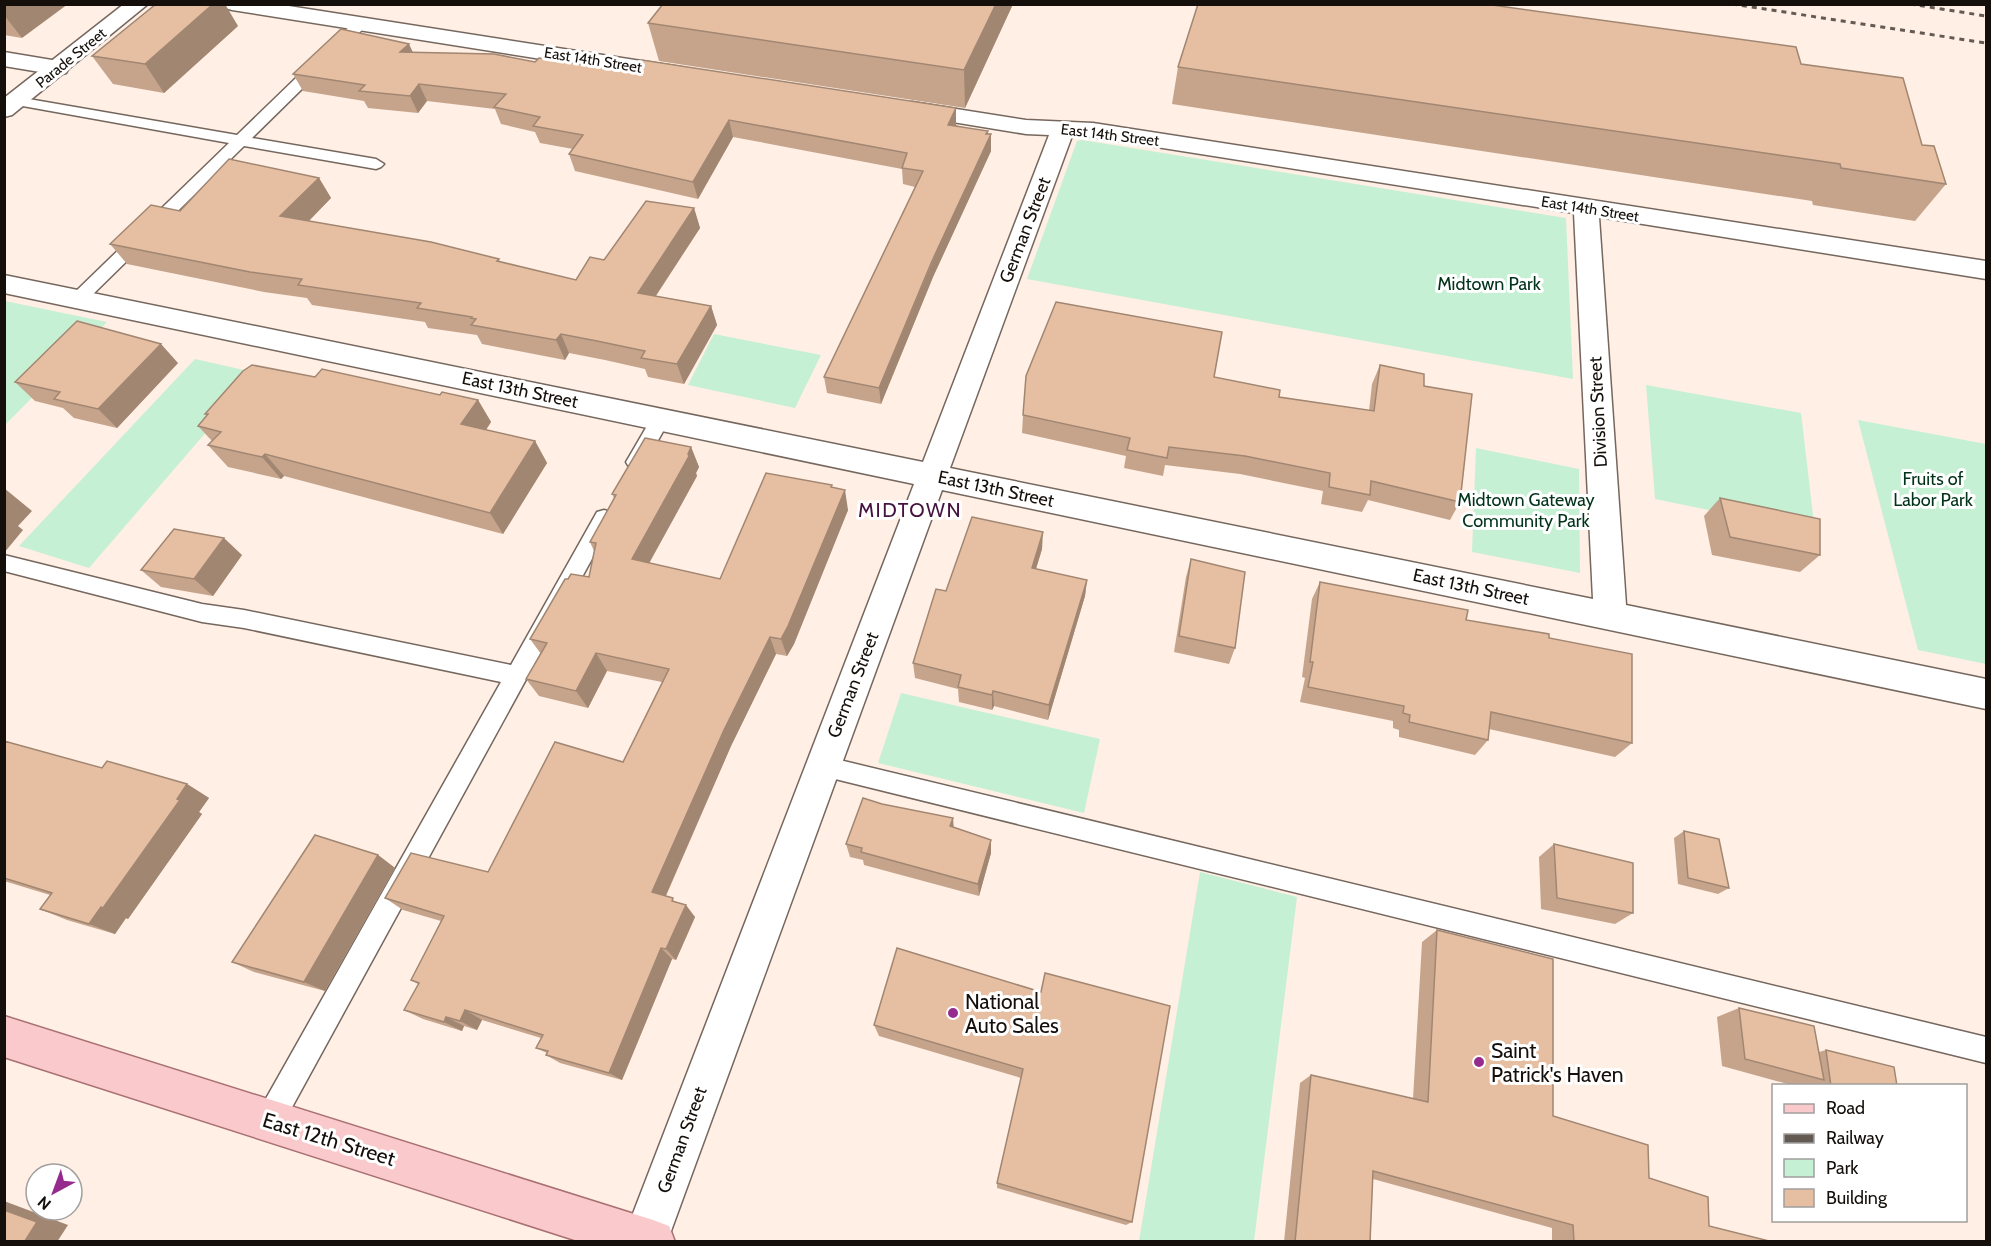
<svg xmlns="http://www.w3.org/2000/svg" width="1991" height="1246" font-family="Cabin,sans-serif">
<rect width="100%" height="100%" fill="#ffefe4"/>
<g fill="#c6f0d3">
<polygon points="1082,140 1566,218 1573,379 1027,279 1077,141"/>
<polygon points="5,301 107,322 5,425"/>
<polygon points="714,334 821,355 795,408 688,385"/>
<polygon points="195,359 257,373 89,568 19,546"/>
<polygon points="1646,385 1801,413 1815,532 1655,499"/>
<polygon points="1858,420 1986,444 1986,664 1918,650"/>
<polygon points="1476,448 1579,469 1580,573 1472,552"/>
<polygon points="901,693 1100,739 1084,813 878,763"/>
<polygon points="1200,872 1297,897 1254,1241 1139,1241"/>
</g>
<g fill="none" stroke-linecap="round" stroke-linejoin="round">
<defs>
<g id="service">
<polygon points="359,21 366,25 364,28 252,138 376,159 384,164 381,167 376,169 244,146 84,303 72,303 69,299 72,295 229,143 17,105 12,104 10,101 12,98 17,97 237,135 354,22"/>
<polygon points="661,412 668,414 670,419 643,467 636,469 629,467 626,462 629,457 654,414"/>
<polygon points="604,510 611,512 614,518 611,524 279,1131 269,1135 259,1131 255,1121 259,1111 501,682 244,628 202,622 4,571 4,555 202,604 244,610 511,665 597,512"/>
<polygon points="823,756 1986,1037 1986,1063 823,776 815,773 812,766 815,759"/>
</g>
<g id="minor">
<polygon points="222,4 276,4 680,67 688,69 691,74 688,79 680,81 232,10 225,8"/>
<polygon points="4,52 58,61 66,63 69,68 66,73 58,75 4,66"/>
<path d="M 912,102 L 1026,120 L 1093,123 L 1986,261 L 1986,279 L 1599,217 L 1626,605 L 1986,679 L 1986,709 L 942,490 L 667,1242 L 622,1242 L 914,484 L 4,293 L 4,275 L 923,462 L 1049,135 L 1026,134 L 904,114 L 900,109 L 904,104 ZM 1072,136 L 1093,137 L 1574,213 L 1593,599 L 950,468 Z"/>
</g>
<polygon id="secondary" points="124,4 148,4 12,115 4,117 4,98"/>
<polygon id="primary" points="4,1016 653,1220 669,1226 675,1242 581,1242 4,1057"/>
</defs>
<use href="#service" stroke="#75675e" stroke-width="3"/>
<use href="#minor" stroke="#75675e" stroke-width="3"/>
<use href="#secondary" stroke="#75675e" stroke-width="3"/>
<use href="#primary" stroke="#a87071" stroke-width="3"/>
<use href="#service" fill="#fff" fill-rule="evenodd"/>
<use href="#minor" fill="#fff" fill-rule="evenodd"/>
<use href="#secondary" fill="#fff" fill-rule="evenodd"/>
<use href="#primary" fill="#fac9cb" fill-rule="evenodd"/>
<g stroke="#625a53" stroke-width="3" stroke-dasharray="5 5" stroke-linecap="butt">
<polyline points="1732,4 1986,43"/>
<polyline points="1910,4 1986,16"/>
</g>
</g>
<g fill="#c6a48c">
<polygon points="4,4 22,38 4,35"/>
<polygon points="663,4 1013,4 965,108 659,61 648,23"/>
<polygon points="238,26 164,93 113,84 92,56"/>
<polygon points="413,52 535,62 956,125 991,134 991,151 933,277 881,404 827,393 824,377 915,187 903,184 902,169 733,137 698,199 575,171 569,154 573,149 540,143 535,132 501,124 495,109 427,101 418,113 368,108 364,101 303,91 293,74"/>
<polygon points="1801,64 1922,145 1946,184 1915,221 1813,205 1812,201 1172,104 1178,67"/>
<polygon points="319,178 331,198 309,221 499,259 500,262 576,280 604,260 694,208 700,228 656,296 711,306 717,325 684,384 648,377 645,369 605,360 569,353 565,360 482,344 477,335 428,328 425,322 312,305 307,298 264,292 127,264 110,244 180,211"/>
<polygon points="178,363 117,428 74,418 63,408 35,401 15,382"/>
<polygon points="1380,365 1424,386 1460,502 1450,520 1368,500 1362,512 1321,504 1323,491 1240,474 1165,465 1163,476 1124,468 1126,456 1022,433 1023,415 1214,377 1279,397 1369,411 1372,384"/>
<polygon points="315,377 440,395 478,400 491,422 486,430 535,441 547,463 503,534 284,476 281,479 228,467 208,445 212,441 198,426 207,415 205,414"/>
<polygon points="691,447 699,467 696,473 697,476 649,563 720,579 832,487 848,510 794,644 787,656 776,654 731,746 666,896 676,902 695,917 676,960 672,959 622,1080 560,1063 546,1055 547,1053 536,1048 541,1038 482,1020 477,1030 464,1026 462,1031 423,1019 404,1010 418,984 411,980 441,921 403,910 385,898 488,872 623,762 662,682 607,671 588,708 539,696 526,679 541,654 530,639 568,579 589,577 594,551 590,542 614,498 612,494"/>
<polygon points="1720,498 1820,555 1800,572 1712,555 1704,516"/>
<polygon points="1042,549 1036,569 1087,580 1085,596 1048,720 994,706 992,710 959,702 958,689 915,678 913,663 946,591"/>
<polygon points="242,555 213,596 161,587 141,570"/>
<polygon points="1191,559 1235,648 1229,664 1174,652 1186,577"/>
<polygon points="1320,582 1466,620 1549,638 1632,743 1615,757 1489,729 1488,740 1475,755 1399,737 1399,730 1393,728 1393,721 1300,702 1305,678 1302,677 1312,599"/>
<polygon points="4,741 102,768 187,784 209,798 199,812 202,814 128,919 126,918 115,934 67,920 40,909 50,895 4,881"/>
<polygon points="953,827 991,840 991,853 979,896 864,865 863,860 850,857 846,844"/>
<polygon points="1684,831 1729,888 1718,894 1678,884 1674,838"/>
<polygon points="1554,844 1633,913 1615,924 1541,909 1539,857"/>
<polygon points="378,855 395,868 325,991 254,972 232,962"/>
<polygon points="1437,930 1553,1116 1649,1178 1709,1226 1773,1242 1552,1242 1552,1228 1373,1179 1370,1242 1284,1242 1300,1083 1311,1075 1413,1099 1422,942"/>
<polygon points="1041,992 1132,1222 1126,1225 997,1188 997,1183 1021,1078 879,1036 874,1025"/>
<polygon points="1739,1008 1819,1052 1826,1050 1897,1086 1806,1086 1805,1084 1795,1086 1722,1066 1717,1017"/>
</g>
<g fill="#a18672">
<polygon points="5,4 68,4 22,38 4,15"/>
<polygon points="213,4 225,4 238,26 164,93 145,64"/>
<polygon points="996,4 1013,4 965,108 964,70"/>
<polygon points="409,44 417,61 400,52"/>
<polygon points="419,84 427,101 418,113 410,96"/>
<polygon points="956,108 956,125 949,142 948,125"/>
<polygon points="729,120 733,137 698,199 693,182"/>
<polygon points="988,131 988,141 991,134 991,151 933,277 881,404 879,388"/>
<polygon points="319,178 331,198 294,236 280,216"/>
<polygon points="694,208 700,228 645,312 638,293"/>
<polygon points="711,306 717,325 684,384 677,364"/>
<polygon points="561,334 569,353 565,360 556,340"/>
<polygon points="161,344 178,363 117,428 98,409"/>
<polygon points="478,400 491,422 475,446 461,424"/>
<polygon points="535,441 547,463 503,534 490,513"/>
<polygon points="691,447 699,467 696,473 697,476 641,578 632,559"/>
<polygon points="265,454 284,476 281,479 262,457"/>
<polygon points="4,488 32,511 18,526 23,530 4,553"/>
<polygon points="845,490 848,510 794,644 787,656 781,639"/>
<polygon points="1043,532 1042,549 1031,585 1032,568"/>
<polygon points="224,538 242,555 213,596 194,579"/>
<polygon points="1087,580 1085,596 1048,720 1049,705"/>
<polygon points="770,637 776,654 731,746 662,904 652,892 724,730"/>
<polygon points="596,653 607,671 588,708 576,691"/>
<polygon points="993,691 994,706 992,710 992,695"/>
<polygon points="187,784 209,798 199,812 202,814 128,919 126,918 115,934 89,924"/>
<polygon points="953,818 954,831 950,826"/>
<polygon points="991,840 991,853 979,896 978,884"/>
<polygon points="378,855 395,868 325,991 304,982"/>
<polygon points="686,905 695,917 676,960 666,949"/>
<polygon points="661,948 672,959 622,1080 609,1073"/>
<polygon points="465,1010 482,1020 477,1030 460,1021"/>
<polygon points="446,1017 464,1026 462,1031 444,1022"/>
<polygon points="4,1201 68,1225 57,1242 26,1242 4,1210"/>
</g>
<g fill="#e6bfa3" stroke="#a18672" stroke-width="1.5">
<polygon points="156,4 213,4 145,64 92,56"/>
<polygon points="663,4 996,4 964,70 648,23"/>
<polygon points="1198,4 1485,4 1796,47 1801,64 1903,78 1922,145 1934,146 1946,184 1841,168 1840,164 1178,67"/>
<polygon points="341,29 409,44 400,52 494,54 535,62 539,58 632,72 642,60 956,108 948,125 988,131 986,134 991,134 932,261 879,388 824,377 923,171 902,168 907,153 729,120 693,182 569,154 583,135 533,126 540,117 494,107 506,94 419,84 410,96 359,91 365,85 293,74"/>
<polygon points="229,159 319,178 280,216 431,242 499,259 497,261 576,280 590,257 604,260 646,201 694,208 638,293 711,306 677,364 641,358 645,351 597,341 561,334 556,340 471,325 476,319 471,318 472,317 417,308 421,303 298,285 302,279 250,272 110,244 151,205 180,211"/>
<polygon points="1056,302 1222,332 1214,377 1280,390 1279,397 1374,411 1380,365 1424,374 1424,386 1472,394 1460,502 1371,481 1370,495 1329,487 1330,473 1245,456 1169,447 1167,458 1127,450 1130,438 1023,415 1026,376"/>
<polygon points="77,321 161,344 98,409 54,399 60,392 15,382"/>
<polygon points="252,365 315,377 322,369 440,395 442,392 478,400 461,424 535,441 490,513 265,454 262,457 208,445 221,432 198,426 208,414 205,414 243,371"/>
<polygon points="645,438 691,447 688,454 689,456 632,559 720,579 766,473 832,485 831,487 845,490 788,626 781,639 770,637 724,730 652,892 673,898 672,901 686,905 666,949 661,948 609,1073 546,1055 548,1051 536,1048 543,1035 465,1010 460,1021 446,1017 444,1022 404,1010 419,983 411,980 444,916 385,898 411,853 488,872 555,742 623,762 669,669 596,653 576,691 526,679 547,643 530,639 565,579 568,579 571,574 589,577 596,543 590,542 616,495 612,494"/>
<polygon points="1720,498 1820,519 1820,555 1730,537"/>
<polygon points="972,517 1043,532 1032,568 1087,580 1049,705 993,691 992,695 958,687 961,675 913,663 936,589 946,591"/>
<polygon points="174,529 224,538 194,579 141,570"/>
<polygon points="1191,559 1245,572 1235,648 1179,636"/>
<polygon points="1320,582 1468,610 1466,620 1549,634 1549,638 1632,654 1632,743 1491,712 1488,740 1409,722 1410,715 1403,713 1404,706 1308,687 1313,662 1310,662"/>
<polygon points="4,741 102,768 107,761 187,784 177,799 180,800 103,908 101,907 89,924 40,909 52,893 4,878"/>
<polygon points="863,798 882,804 953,818 950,826 991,840 978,884 861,852 862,848 846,844"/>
<polygon points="1684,831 1719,839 1729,888 1688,878"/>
<polygon points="315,835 378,855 304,982 232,962"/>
<polygon points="1554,844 1633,863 1633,913 1557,898"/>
<polygon points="1437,930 1553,959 1553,1116 1648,1145 1649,1178 1708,1197 1709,1226 1773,1242 1574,1242 1573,1225 1373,1171 1370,1242 1295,1242 1311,1075 1428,1102"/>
<polygon points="897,948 1041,992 1045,973 1170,1006 1132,1222 997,1183 1023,1069 874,1025"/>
<polygon points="1739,1008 1814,1026 1824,1080 1745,1059"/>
<polygon points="1826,1050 1894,1067 1897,1086 1831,1086"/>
<polygon points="4,1210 37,1222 25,1241 26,1242 4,1242"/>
</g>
<g fill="#962b8e" stroke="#fff" stroke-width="2">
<circle cx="953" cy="1013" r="6"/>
<circle cx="1479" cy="1062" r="6"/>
</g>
<g text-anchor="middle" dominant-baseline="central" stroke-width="6" stroke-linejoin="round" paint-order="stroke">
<g font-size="15" fill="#140f0b" stroke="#fff">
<text transform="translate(71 58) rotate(-39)">Parade Street</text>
<text transform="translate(593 60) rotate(9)">East 14th Street</text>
<text transform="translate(1110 135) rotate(7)">East 14th Street</text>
<text transform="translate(1590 209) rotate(9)">East 14th Street</text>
</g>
<g font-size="18" fill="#140f0b" stroke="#fff">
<text transform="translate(1025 230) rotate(-69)">German Street</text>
<text transform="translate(520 390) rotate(12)">East 13th Street</text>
<text transform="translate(1598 412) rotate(-93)">Division Street</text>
<text transform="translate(996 489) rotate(12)">East 13th Street</text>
<text transform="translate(1471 587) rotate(12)">East 13th Street</text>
<text transform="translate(853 685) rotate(-69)">German Street</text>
<text transform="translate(682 1140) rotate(-70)">German Street</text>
</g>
<g font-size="18" fill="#003319" stroke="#fff">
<text x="1489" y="284">Midtown Park</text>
<text x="1933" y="479">Fruits of<tspan x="1933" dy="21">Labor Park</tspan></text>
<text x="1526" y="500">Midtown Gateway<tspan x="1526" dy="21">Community Park</tspan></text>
</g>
<g font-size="20" letter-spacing="1.5" fill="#451241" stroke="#fff">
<text x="910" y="510">MIDTOWN</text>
</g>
<g font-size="21" fill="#140f0b" stroke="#fff" text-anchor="start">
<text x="965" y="1001">National<tspan x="965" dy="24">Auto Sales</tspan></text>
<text x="1491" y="1050">Saint<tspan x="1491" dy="24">Patrick's Haven</tspan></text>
</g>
<g font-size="21" fill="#140f0b" stroke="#fff">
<text transform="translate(329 1139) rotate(17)">East 12th Street</text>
</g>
</g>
<rect width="1991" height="1246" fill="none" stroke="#140f0b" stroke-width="12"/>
<rect x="1772" y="1084" width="195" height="138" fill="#ffffff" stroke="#a19f9d" stroke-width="1.5"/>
<rect x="1784" y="1104" width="30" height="9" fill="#fac9cb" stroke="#a19f9d" stroke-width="1.5"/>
<text x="1826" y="1114" font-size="18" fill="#140f0b">Road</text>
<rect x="1784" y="1134" width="30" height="9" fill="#625a53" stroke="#a19f9d" stroke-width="1.5"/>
<text x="1826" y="1144" font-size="18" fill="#140f0b">Railway</text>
<rect x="1784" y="1159" width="30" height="18" fill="#c6f0d3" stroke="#a19f9d" stroke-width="1.5"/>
<text x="1826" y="1174" font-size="18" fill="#140f0b">Park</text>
<rect x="1784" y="1189" width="30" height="18" fill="#e6bfa3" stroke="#a19f9d" stroke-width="1.5"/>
<text x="1826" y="1204" font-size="18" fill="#140f0b">Building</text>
<g transform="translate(54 1192) rotate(221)"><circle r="28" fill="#ffffff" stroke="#a19f9d" stroke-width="1.5"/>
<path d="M0-4.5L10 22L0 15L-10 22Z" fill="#962b8e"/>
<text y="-9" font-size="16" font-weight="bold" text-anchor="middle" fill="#140f0b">N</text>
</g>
</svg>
